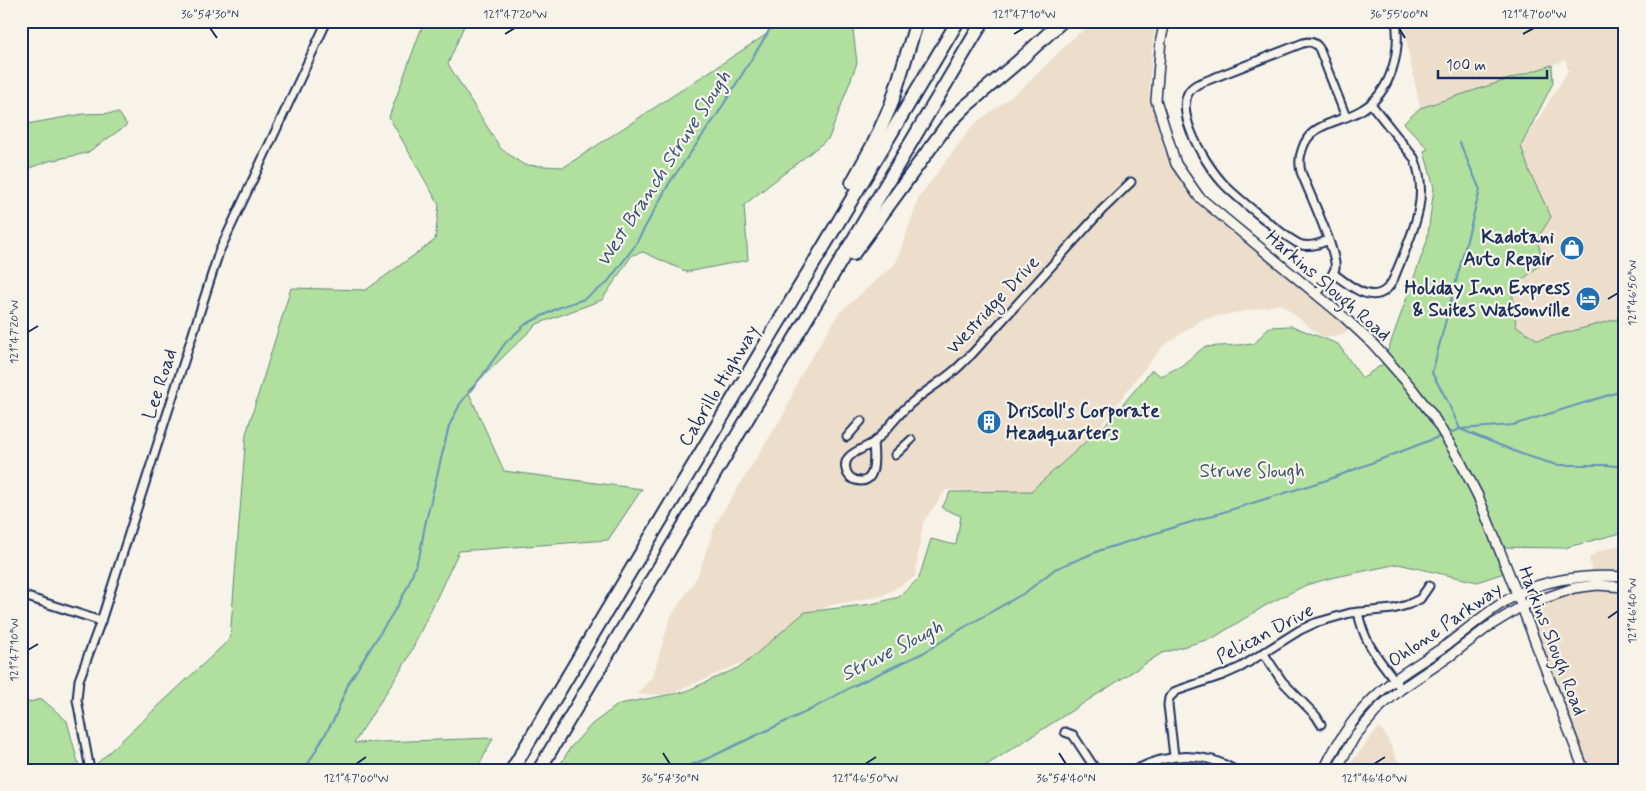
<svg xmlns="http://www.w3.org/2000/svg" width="1646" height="791" font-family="Mynerve,sans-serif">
<rect width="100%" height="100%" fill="#f7f3e8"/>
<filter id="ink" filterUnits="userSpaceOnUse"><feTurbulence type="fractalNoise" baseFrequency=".02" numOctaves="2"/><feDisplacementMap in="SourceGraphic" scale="10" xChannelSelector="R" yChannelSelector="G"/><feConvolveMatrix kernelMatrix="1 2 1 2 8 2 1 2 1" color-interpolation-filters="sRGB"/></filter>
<g filter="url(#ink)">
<g fill="#ecdecb">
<polygon points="1095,21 1156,21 1152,51 1149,96 1165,151 1201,201 1349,329 1341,335 1322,337 1281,304 1203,319 1163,346 1129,388 1089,442 1030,492 946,490 923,522 915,577 882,596 831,605 803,616 758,656 668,695 637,694 653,676 670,618 697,577 716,523 785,412 799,378 839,313 896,263 919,197 974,124 1024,87 1071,40"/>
<polygon points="1402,21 1625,21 1625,317 1538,340 1516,326 1511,281 1530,173 1521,146 1568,71 1566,60 1475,91 1420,108"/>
<polygon points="1625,543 1625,574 1592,572 1589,558 1597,552"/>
<polygon points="1625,587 1625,770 1584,770 1522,606 1573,588"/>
<polygon points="1379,727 1385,734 1402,770 1348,770 1351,763"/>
</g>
<g fill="#b0df9e" stroke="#66877e">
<polygon points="424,21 466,21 448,64 501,149 524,165 564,167 767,34 772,21 852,21 857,63 829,138 744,205 748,260 687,272 643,252 632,255 602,300 537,324 468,391 504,471 642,489 608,540 459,551 407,660 354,743 493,738 477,770 90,770 230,639 246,434 291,288 366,290 435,240 439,205 389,117"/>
<polygon points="1552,65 1553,83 1521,146 1530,173 1551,217 1537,239 1543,262 1512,289 1516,326 1538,340 1625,317 1625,532 1564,548 1495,547 1507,572 1477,582 1398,564 1331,578 1306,585 1268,604 1213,638 1162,653 979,770 557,770 570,748 592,724 619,704 684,692 742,666 805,612 872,604 899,597 919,578 931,539 955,545 956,544 961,516 942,508 950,492 1031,491 1106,424 1152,370 1161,376 1181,366 1204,347 1254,344 1269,327 1292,326 1338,344 1362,378 1367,376 1368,374 1383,364 1427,241 1434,188 1424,151 1428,149 1404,123 1420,108"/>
<polygon points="119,113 127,125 87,153 49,161 21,171 21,125 83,114"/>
<polygon points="42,699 67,721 80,770 21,770 21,704"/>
</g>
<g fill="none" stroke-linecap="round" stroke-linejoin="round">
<g stroke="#6594ba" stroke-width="2">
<polyline points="1460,143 1480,190 1432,373 1447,400 1460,429 1513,425 1625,390"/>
<polyline points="1447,434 1460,429 1524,455 1557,465 1606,465 1625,467"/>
<polyline points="303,770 308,764 334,719 349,682 398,605 408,586 420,553 425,525 449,426 460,404 482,376 506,342 526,324 560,307 584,299 606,284 634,247 670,182 717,115 775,21"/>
<polyline points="679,770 711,757 812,709 853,686 923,653 963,628 1026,592 1055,569 1101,550 1330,479 1441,436"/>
</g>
<defs>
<g id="street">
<path d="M 1328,240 C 1320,244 1312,247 1302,245 C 1290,242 1231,193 1221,181 C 1205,163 1165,100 1198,84 L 1303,43 C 1310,41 1315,42 1319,48 L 1346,117"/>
<path d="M 1333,273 C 1351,287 1379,311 1394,278 C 1409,239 1432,200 1414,158 L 1371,104"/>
<path d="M 1316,294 C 1322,287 1333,278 1335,268 C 1338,254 1308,190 1301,172 C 1299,164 1299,158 1302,150 C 1310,121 1342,123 1363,109 C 1391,92 1401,52 1396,21"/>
<polyline points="847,437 861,421"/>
<path d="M 873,443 C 874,455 878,487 855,480 C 846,477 843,465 848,458 C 854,450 867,448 874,442 C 887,431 896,416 909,405 C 923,392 940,383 955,370 C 961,365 966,359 972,354 L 1102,210 L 1131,182"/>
<polyline points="895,455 911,440"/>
<polyline points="21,595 101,621"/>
<path d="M 1358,612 C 1365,648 1381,660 1401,689"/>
<polyline points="1264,654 1282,681 1316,716 1321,724"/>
<polyline points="1065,732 1073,735 1096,770"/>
<polyline points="1174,756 1168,705 1169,698 1176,691 1223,675 1241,667 1300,630 1315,623 1350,613 1393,609 1407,605 1420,599 1429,586"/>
<polyline points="90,770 77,700 79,680 101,621 219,252 327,21"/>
<path d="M 1135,770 C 1168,753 1203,751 1235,770"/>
</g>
<g id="secondary">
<polyline points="1165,21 1161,39 1156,100 1176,164 1199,197 1345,318 1374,345 1410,386 1433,416 1460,461 1478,496 1517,594 1584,770"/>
<path d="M 1324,770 C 1340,735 1363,704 1393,681 C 1412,666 1434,655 1453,640 C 1478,621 1501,600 1531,588 C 1562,577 1593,575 1625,577"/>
<polyline points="1336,770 1355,736 1380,707 1401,689 1450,656 1488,627 1522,606 1574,588 1597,585 1625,587"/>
</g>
<g id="highway">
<polyline points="852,183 874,143 891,105 917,21"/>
<polyline points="853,254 947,125 966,106 1020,60 1062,21"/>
<polyline points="512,770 958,21"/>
<polyline points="539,770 983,21"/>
</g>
</defs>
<use href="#street" stroke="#1b2f5e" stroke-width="11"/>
<use href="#secondary" stroke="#1b2f5e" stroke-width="12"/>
<use href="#highway" stroke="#1b2f5e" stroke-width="16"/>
<use href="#street" stroke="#f7f3e8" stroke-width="7"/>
<use href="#secondary" stroke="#f7f3e8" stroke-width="9"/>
<use href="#highway" stroke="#f7f3e8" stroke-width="12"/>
</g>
</g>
<path fill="none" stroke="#1b2f5e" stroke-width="2" d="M 210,28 L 217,38M 1399,28 L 1405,38M 505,34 L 515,28M 1014,34 L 1024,28M 1523,34 L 1534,28M 1608,299 L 1618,293M 28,332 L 38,326M 1608,618 L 1618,611M 28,650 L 38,644M 663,753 L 670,764M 1059,753 L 1066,764M 356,764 L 366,757M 865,764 L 876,757M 1374,764 L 1385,757"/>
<defs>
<symbol id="shop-disc" viewBox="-11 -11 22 22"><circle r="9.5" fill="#1f6fb2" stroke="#f7f3e8"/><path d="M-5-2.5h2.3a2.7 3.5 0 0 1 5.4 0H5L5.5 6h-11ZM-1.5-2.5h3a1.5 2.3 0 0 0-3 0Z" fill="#fff"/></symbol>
<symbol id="hotel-disc" viewBox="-11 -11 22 22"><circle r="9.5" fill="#1f6fb2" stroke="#f7f3e8"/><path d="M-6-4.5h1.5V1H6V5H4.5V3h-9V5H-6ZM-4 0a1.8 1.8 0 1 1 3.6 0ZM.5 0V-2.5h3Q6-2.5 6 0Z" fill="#fff"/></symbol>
<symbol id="building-disc" viewBox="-11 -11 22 22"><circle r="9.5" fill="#1f6fb2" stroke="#f7f3e8"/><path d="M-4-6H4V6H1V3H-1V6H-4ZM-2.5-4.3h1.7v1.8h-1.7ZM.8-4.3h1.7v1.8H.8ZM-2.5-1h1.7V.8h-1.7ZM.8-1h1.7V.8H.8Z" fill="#fff"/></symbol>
</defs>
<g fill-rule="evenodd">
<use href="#shop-disc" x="1558" y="234" width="28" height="28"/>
<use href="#hotel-disc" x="1574" y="285" width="28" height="28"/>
<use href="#building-disc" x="975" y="408" width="28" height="28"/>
</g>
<g text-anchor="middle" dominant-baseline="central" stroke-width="4.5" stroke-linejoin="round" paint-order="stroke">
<g font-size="19" font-weight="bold" fill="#1b2f5e" stroke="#f7f3e8" text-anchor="end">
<text x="1554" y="237">Kadotani<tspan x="1554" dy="22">Auto Repair</tspan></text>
<text x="1570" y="288">Holiday Inn Express<tspan x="1570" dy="22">&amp; Suites Watsonville</tspan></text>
<text x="1006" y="411" text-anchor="start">Driscoll's Corporate<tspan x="1006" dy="22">Headquarters</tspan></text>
</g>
<g font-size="19" fill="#1b2f5e" stroke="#f7f3e8">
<text transform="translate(1328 286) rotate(41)">Harkins Slough Road</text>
<text transform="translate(993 305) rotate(-47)">Westridge Drive</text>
<text transform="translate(160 384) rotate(-72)">Lee Road</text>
<text transform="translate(719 386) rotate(-59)">Cabrillo Highway</text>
<text transform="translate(1445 625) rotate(-35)">Ohlone Parkway</text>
<text transform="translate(1265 634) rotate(-28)">Pelican Drive</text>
<text transform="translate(1552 641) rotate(69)">Harkins Slough Road</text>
</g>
<g font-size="19" fill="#39526b" stroke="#f7f3e8">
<text x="1252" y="471">Struve Slough</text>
</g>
<g font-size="20" font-style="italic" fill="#34517d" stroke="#f7f3e8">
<text transform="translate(664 169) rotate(-57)">West Branch Struve Slough</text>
<text transform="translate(892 651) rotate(-27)">Struve Slough</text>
</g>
</g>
<rect width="1646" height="791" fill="none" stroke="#f7f3e8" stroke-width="55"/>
<path d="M1438 70v8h109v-8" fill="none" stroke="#1b2f5e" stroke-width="2.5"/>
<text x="1446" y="70" font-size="15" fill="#1b2f5e" stroke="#f7f3e8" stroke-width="4" paint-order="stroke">100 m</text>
<rect x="28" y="28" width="1590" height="736" fill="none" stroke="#1b2f5e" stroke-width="2"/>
<g font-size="12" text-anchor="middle" fill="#1b2f5e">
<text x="210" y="18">36°54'30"N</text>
<text x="515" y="18">121°47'20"W</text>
<text x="1024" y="18">121°47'10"W</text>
<text x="1399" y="18">36°55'00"N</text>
<text x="1534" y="18">121°47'00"W</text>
<text transform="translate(1632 293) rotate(-90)" y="4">121°46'50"W</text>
<text transform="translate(14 332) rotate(-90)" y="4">121°47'20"W</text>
<text transform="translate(1632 611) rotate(-90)" y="4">121°46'40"W</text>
<text transform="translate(14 650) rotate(-90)" y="4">121°47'10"W</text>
<text x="356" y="782">121°47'00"W</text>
<text x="670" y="782">36°54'30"N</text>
<text x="865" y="782">121°46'50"W</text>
<text x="1066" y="782">36°54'40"N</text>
<text x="1374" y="782">121°46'40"W</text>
</g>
</svg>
